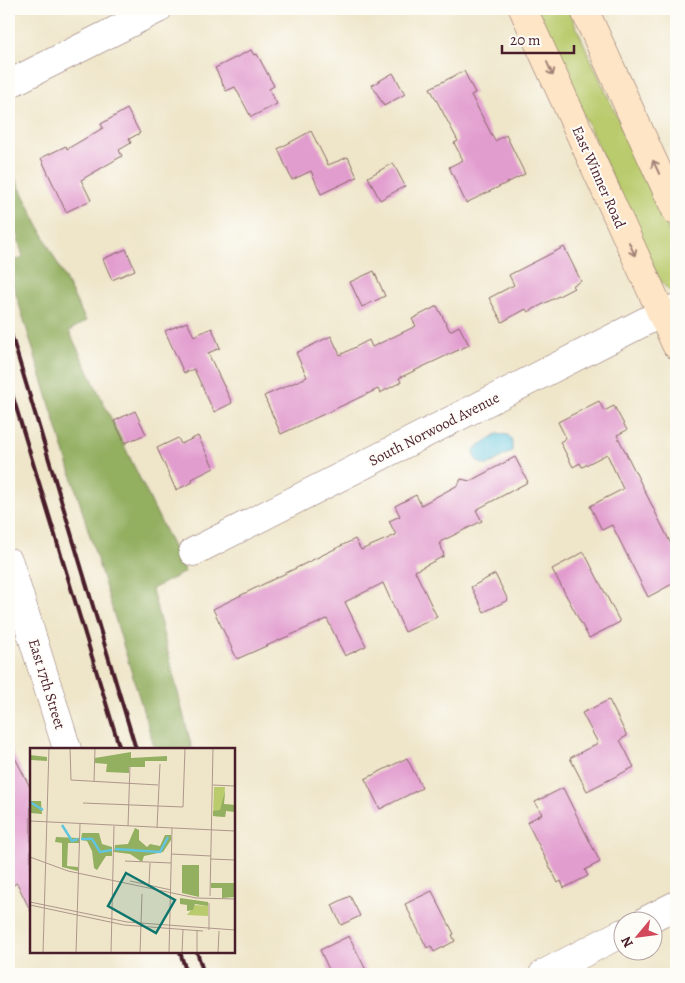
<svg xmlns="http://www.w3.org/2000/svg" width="685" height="983" font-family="Alegreya,serif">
<rect width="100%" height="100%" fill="#fdfcf7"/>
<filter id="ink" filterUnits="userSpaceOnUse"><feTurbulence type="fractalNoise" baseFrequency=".02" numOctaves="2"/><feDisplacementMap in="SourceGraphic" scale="10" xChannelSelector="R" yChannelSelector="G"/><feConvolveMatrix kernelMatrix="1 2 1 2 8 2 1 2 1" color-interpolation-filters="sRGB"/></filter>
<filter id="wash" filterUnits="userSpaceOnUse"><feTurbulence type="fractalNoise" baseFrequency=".0096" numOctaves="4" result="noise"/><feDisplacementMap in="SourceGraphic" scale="20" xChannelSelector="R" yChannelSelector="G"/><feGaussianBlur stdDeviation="1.12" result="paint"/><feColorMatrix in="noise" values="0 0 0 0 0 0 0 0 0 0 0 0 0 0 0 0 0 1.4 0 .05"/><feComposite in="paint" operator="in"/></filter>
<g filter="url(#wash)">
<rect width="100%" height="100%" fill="#efe6ca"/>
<polygon fill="#bacb6d" stroke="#82754c" points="535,9 568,9 676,246 676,290 668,290 659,279"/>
<polygon fill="#93af60" stroke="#6e6746" points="12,172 86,321 69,331 185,572 152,589 192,749 155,749 9,271 9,263 23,257 9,207 9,175"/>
<path fill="#61c5df" stroke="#567285" d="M 497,434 L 508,435 L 512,440 L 512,451 L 488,465 C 477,465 474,458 474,449 Z"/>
<g id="blocks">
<g fill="#e29dcf">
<polygon points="251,50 254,55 257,54 274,86 269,89 277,104 251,117 235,87 226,91 215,68"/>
<polygon points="464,71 475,93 471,95 495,141 506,135 525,174 466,203 449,167 463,160 454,143 458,141 430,88"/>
<polygon points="393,73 405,94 384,106 372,85"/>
<polygon points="127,109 140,133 129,139 131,143 119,150 122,156 81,180 91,200 66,212 41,158 66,146 67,149 103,128 101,124"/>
<polygon points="311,131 328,165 348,157 357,177 321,194 311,171 292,180 278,149"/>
<polygon points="393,163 405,186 380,200 368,177"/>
<polygon points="564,247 581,281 572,286 574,288 528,312 526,309 502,322 489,298 514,285 509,275"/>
<polygon points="126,249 135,270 112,280 103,259"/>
<polygon points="374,271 385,296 362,307 350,282"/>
<polygon points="437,306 450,331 459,326 469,345 399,378 401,382 380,393 378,389 281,434 264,396 307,377 296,353 331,336 340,355 369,340 372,347 416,326 412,319"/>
<polygon points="187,322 194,336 212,328 220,348 208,353 232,403 214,412 194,369 184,373 165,331"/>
<polygon points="599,401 604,411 614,406 627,430 617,435 676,554 676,582 648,597 612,525 602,530 590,506 623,489 607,454 582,467 580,463 573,467 560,442 566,438 558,422"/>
<polygon points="135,411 146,434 125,443 114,421"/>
<polygon points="198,436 214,468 192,479 193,482 176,490 157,448 178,438 181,444"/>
<polygon points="515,457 528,482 476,510 482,521 440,542 444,556 415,571 437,617 405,632 383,583 345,602 366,646 345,656 327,619 237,659 213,609 355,539 361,550 396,535 389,521 400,516 395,506 416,495 421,505 458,485 461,479 470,481"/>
<polygon points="584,552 620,622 589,638 552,569"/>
<polygon points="495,574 508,600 484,612 471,587"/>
<polygon points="609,700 627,736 620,740 634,767 587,791 570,758 598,743 582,713"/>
<polygon points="9,746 31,789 31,912 17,883 9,887"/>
<polygon points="407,758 422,788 380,809 365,779"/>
<polygon points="563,788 600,862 585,870 588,876 564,888 561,881 558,883 527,822 542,814 535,802"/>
<polygon points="432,891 454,934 452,935 455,941 434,952 431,946 427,948 405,904"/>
<polygon points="350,896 360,916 341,925 332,905"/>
<polygon points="349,936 368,974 331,974 320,950"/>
</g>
</g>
</g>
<g filter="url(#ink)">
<use href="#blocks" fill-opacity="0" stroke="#846563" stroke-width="1"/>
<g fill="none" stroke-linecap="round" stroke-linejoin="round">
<defs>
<g id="street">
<polyline points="9,84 158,9"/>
<polyline points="193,552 648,320 676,308"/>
<polyline points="9,562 67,749"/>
<polyline points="647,920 676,905"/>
<polyline points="543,974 622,933"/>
</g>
<g id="secondary">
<polyline points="523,9 676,345"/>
<polyline points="584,9 676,211"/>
</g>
</defs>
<use href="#street" stroke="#846563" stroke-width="29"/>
<use href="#secondary" stroke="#846563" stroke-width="29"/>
<use href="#street" stroke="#fff" stroke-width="28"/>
<use href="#secondary" stroke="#fde5c5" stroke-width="28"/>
<g stroke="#4a1f2b" stroke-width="4">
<polyline points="9,327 136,749"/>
<polyline points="9,384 120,749"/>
<polyline points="180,952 187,974"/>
<polyline points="197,952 204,974"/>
</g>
</g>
<defs><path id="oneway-shaft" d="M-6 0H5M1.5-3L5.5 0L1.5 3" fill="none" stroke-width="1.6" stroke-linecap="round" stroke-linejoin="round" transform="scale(1.25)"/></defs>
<g stroke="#a48278">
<use href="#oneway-shaft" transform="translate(550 69) rotate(66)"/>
<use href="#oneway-shaft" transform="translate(656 167) rotate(-115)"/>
<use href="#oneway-shaft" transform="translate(632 249) rotate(66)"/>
</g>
</g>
<g text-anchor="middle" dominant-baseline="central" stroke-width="4" stroke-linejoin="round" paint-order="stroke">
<g font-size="15" fill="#4a1f2b" stroke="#fdfcf7">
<text transform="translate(599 177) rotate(66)">East Winner Road</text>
<text transform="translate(434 429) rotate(-27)">South Norwood Avenue</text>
<text transform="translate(47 684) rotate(73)">East 17th Street</text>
</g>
</g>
<g transform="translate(30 748)">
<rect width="205" height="205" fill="#efe6ca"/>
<path d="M 184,39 L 195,39 L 194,56 L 204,57 L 204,63 L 196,63 L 195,69 L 183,68 ZM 165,157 L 178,158 L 178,168 L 157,167 Z" fill="#bacb6d"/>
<path d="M 101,4 L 101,10 L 137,8 L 137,13 L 115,13 L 115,19 L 99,19 L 99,25 L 76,24 L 77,16 L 65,15 L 65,10 ZM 0,7 L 17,9 L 17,13 L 1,12 L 1,53 L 11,53 L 12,66 L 0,65 ZM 195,43 L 194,56 L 205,57 L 205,64 L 196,63 L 195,69 L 183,68 L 183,63 L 190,62 ZM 105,80 L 109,82 L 109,92 L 117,99 L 120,96 L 130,98 L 135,87 L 141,87 L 141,92 L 133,104 L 114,108 L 112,114 L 100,106 L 84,104 L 85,97 L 98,96 ZM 52,85 L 69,85 L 72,96 L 82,99 L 82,108 L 76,108 L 67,122 L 64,120 L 62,103 L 57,93 L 51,92 ZM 26,89 L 49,90 L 49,95 L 38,95 L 37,118 L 48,119 L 48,123 L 32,119 L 32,95 L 25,94 ZM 152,117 L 169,117 L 169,149 L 152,145 ZM 181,135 L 205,135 L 205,149 L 192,150 L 192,140 L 181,140 ZM 150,150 L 178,154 L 178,158 L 165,156 L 163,162 L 157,163 L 157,157 L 150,156 Z" fill="#93af60"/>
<path fill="none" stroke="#61c5df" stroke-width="2.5" d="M 0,54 L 13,62M 32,77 L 42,93 L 48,91M 51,91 L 62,91 L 70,104 L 82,102M 85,101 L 130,104 L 138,89"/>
<path fill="none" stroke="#ad968a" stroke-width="1" d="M 40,0 L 41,32 L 128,37M 64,34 L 65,0M 183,37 L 205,38M 53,55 L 153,59 L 155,0M 0,73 L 205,83M 98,78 L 100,18M 127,80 L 130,16M 141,106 L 181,108M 0,109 L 38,123 L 166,150 L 205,151M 181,111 L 205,112M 95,113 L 141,115M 100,133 L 141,142M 119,137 L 120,115M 180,148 L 183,0M 0,154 L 97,174 L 205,182M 0,157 L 94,177 L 173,183M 179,182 L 179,155M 13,205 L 19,0M 46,205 L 50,76M 81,205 L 84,78M 110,205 L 112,146M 139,205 L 142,80M 152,205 L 153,181M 167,205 L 167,182M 188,205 L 189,183"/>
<path fill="#0f766e" fill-opacity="0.15" stroke="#0f766e" stroke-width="2.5" d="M 96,125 L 145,152 L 126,185 L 78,158 Z"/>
<rect width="205" height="205" fill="none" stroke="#4a1f2b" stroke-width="2.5"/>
</g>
<rect width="685" height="983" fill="none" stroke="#fdfcf7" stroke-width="30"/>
<g transform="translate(638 936) rotate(241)"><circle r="24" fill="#fdfcf7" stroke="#b5a4a5"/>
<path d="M0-4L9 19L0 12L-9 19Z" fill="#d1495b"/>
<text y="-8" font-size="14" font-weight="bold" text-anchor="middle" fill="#4a1f2b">N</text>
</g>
<path d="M502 45v8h72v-8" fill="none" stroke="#4a1f2b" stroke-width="2.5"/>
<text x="510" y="45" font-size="15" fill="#4a1f2b" stroke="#fdfcf7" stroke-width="4" paint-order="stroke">20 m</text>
</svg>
